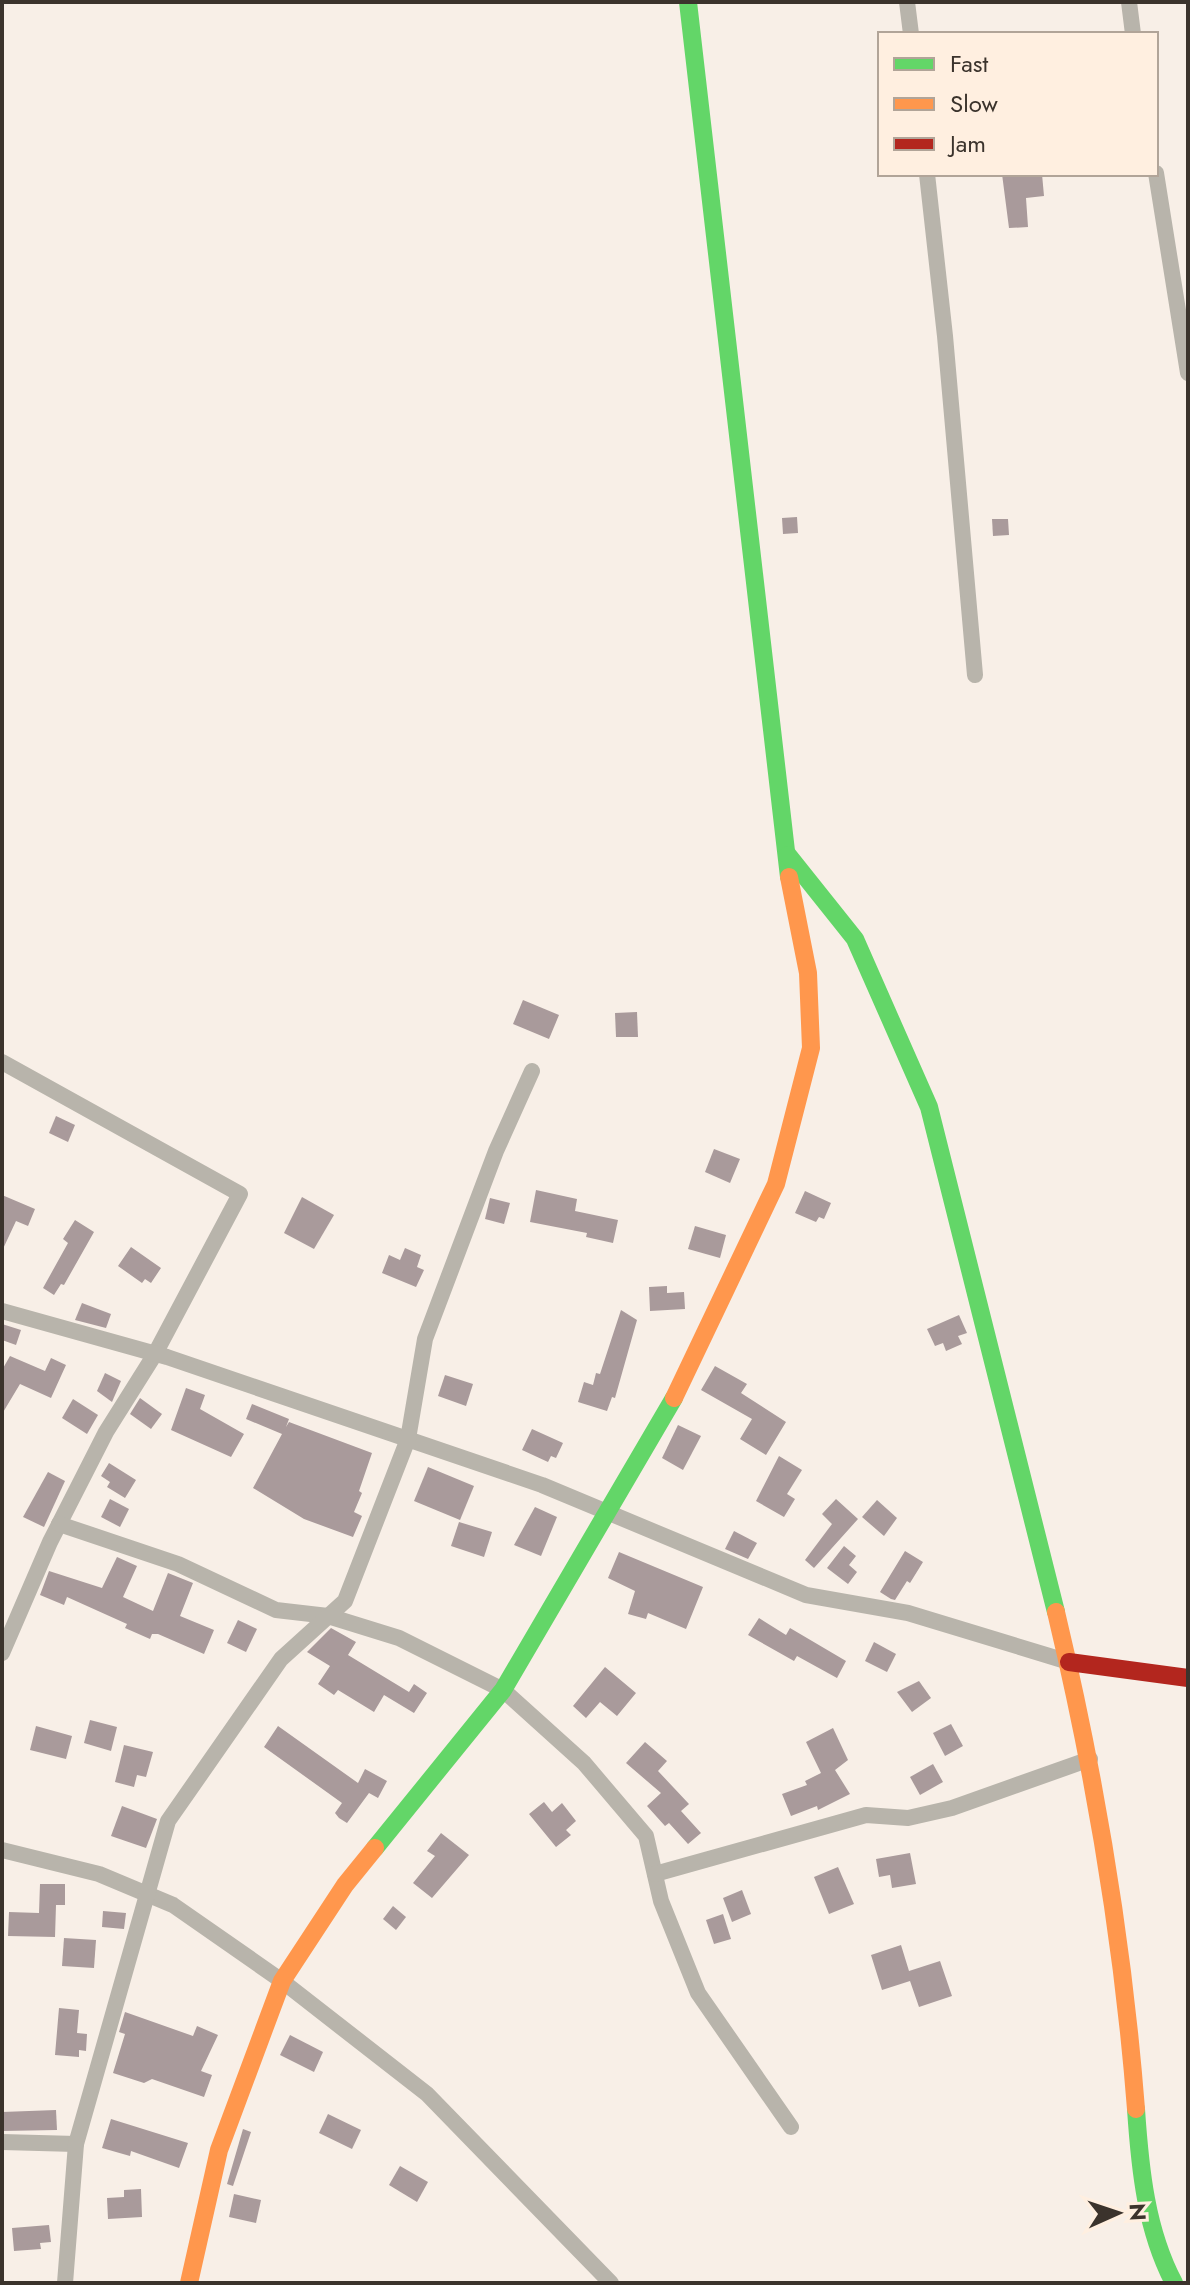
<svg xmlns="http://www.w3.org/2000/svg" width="1190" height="2285" font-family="Jost,sans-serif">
<rect width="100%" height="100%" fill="#f8efe7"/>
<g fill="#a99a9b">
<polygon points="1002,174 1042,174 1044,196 1026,198 1028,227 1009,228"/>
<polygon points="797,517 798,533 783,534 782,518"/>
<polygon points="992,519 1008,519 1009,535 993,536"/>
<polygon points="523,1000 559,1015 549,1039 513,1024"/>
<polygon points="637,1012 638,1037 616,1037 615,1013"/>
<polygon points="56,1116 75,1125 68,1142 49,1133"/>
<polygon points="714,1149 740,1159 730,1183 705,1172"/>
<polygon points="536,1190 577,1199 575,1211 618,1220 613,1243 586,1237 587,1233 530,1222"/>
<polygon points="805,1191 831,1203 824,1219 819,1217 816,1222 795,1213"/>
<polygon points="2,1195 35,1209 28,1226 16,1221 2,1251"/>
<polygon points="302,1197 334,1215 314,1249 284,1233"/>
<polygon points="490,1198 510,1203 504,1224 485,1219"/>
<polygon points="75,1220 94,1232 64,1285 61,1284 54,1295 43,1288 68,1243 63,1239"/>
<polygon points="695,1226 726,1235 720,1258 688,1249"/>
<polygon points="131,1247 161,1268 151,1283 145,1279 142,1283 118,1266"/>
<polygon points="405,1248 421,1255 417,1267 424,1270 416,1287 382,1273 389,1255 400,1260"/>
<polygon points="667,1286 667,1293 684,1292 685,1309 650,1311 649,1287"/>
<polygon points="82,1303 111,1314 106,1328 75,1320"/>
<polygon points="621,1310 637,1320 615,1398 612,1397 607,1411 578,1402 584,1382 593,1385 596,1373 600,1374"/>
<polygon points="959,1315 967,1333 958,1336 962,1344 946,1351 943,1343 935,1346 927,1329"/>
<polygon points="2,1324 21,1330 16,1345 2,1340"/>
<polygon points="10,1356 45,1371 51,1358 66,1365 51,1398 20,1384 2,1414 2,1370"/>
<polygon points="715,1366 747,1384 741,1393 786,1422 766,1455 740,1439 752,1419 701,1390"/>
<polygon points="105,1373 121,1381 112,1402 97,1391"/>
<polygon points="445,1375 473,1384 466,1406 438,1396"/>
<polygon points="186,1388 205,1395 200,1409 244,1434 231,1457 171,1430"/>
<polygon points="140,1398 162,1414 151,1429 130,1414"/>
<polygon points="73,1399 98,1415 87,1434 62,1418"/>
<polygon points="252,1404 289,1419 286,1427 289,1422 372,1453 359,1491 362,1493 354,1512 362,1516 353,1537 304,1519 253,1488 282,1434 246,1419"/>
<polygon points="678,1425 701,1436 683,1470 662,1458"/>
<polygon points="532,1429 563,1443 556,1458 551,1456 548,1462 522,1450"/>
<polygon points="779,1456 802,1470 787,1494 795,1499 784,1517 756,1501"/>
<polygon points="109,1463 136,1480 125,1498 107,1487 110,1482 101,1476"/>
<polygon points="428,1467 474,1486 460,1520 414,1501"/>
<polygon points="48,1472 65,1481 44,1527 23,1517"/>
<polygon points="110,1499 129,1509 120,1527 101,1517"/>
<polygon points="836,1499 858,1519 814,1568 805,1560 832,1524 822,1514"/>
<polygon points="877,1500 897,1518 884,1536 862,1517"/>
<polygon points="535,1507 557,1517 541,1556 514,1545"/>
<polygon points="459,1522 492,1532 484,1557 451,1546"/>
<polygon points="734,1531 757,1543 748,1559 725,1549"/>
<polygon points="844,1546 856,1556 849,1565 857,1572 848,1584 827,1568"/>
<polygon points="905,1551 923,1562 910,1583 907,1581 895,1600 891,1599 880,1592"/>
<polygon points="619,1552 703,1587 686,1629 648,1613 646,1619 628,1614 635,1591 608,1578"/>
<polygon points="117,1557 137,1566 123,1597 153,1611 168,1573 193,1583 180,1616 214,1630 204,1654 158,1634 152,1634 150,1639 125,1628 127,1624 67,1597 64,1605 40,1595 49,1571 102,1588"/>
<polygon points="759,1618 786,1635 790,1628 846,1661 837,1678 797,1656 794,1661 748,1635"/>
<polygon points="238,1620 257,1629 246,1652 227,1643"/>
<polygon points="331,1628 356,1642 348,1655 409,1692 414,1684 427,1693 414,1713 384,1695 374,1712 338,1690 334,1695 318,1684 330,1666 307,1652"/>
<polygon points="874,1642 896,1654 887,1672 865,1661"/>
<polygon points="605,1667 636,1693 617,1716 600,1702 586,1718 573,1706"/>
<polygon points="919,1681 931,1698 912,1712 897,1692"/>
<polygon points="90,1720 117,1727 111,1751 84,1743"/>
<polygon points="951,1724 963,1746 945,1756 933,1733"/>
<polygon points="36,1726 72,1736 66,1759 30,1750"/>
<polygon points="278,1726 358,1783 365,1769 387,1781 378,1798 369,1793 347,1823 339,1818 335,1813 342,1803 264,1747"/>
<polygon points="833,1728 848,1760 835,1770 850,1794 818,1810 817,1806 791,1816 782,1794 807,1785 805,1781 821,1773 806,1742"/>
<polygon points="645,1742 667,1761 658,1771 689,1804 681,1811 701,1833 688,1844 669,1823 665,1826 647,1806 661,1793 626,1763"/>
<polygon points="124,1745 153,1752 146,1777 137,1775 134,1787 115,1782"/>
<polygon points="933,1764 943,1782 920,1795 910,1777"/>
<polygon points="544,1802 552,1812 562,1803 576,1821 566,1830 571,1835 556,1847 529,1814"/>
<polygon points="122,1806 157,1819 146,1848 111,1836"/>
<polygon points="441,1833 469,1855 432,1898 413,1883 435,1856 427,1851"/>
<polygon points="910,1853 916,1884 892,1888 890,1875 879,1877 876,1859"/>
<polygon points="838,1867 854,1904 829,1914 814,1877"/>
<polygon points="40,1884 65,1884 65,1905 56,1905 55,1937 8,1936 9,1912 39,1913"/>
<polygon points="742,1890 751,1914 732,1922 723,1898"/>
<polygon points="393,1906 406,1917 396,1930 383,1919"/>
<polygon points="103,1911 126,1913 124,1929 102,1927"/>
<polygon points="723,1914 731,1939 714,1944 706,1920"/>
<polygon points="64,1938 96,1940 94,1968 62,1966"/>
<polygon points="901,1945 909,1971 940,1961 952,1996 919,2007 910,1981 882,1990 871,1955"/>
<polygon points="59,2008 79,2010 77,2033 87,2034 86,2051 79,2050 79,2057 55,2055"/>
<polygon points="125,2012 193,2036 197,2026 218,2035 201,2071 212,2075 204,2097 152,2079 144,2083 113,2073 125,2034 119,2032"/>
<polygon points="290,2035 323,2052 314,2072 280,2055"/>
<polygon points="56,2110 57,2130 2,2131 2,2112"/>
<polygon points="328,2114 361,2130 352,2149 319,2133"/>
<polygon points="111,2119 188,2143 179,2168 131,2151 130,2156 102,2148"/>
<polygon points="243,2129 251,2132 233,2186 227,2184"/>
<polygon points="400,2166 428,2182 417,2202 389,2185"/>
<polygon points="141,2189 142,2217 108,2219 107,2198 124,2197 124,2190"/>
<polygon points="234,2194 261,2200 256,2223 229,2217"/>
<polygon points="49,2225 51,2242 40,2243 41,2249 14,2251 12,2228"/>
</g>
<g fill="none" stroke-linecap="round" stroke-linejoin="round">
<g stroke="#b8b4ab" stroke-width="16">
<polyline points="907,2 911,34"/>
<polyline points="1129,2 1133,34"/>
<polyline points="1156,173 1188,373"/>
<polyline points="927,174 945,336 975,675"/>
<polyline points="2,1062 240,1194 155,1354 106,1432 50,1542 2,1653"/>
<polyline points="2,1311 167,1357 542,1485 806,1595 908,1613 1069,1662"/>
<polyline points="59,1524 178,1564 276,1610 328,1616 399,1638 503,1690 584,1763 646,1836 661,1901 698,1993 791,2127"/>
<polyline points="2,1850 99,1874 173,1905 282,1981 427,2094 611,2283"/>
<polyline points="655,1874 866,1815 908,1818 952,1808 1090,1759"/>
<polyline points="2,2142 76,2144"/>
<polyline points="65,2283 76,2144 168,1821 281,1659 345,1601 408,1439 425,1339 496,1151 532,1071"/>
</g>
<g stroke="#63d668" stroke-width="18">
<polyline points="688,2 789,877"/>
<polyline points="788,855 855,939 929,1107 1056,1612"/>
<polyline points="375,1848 503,1690 674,1398"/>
<path d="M 1136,2109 C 1140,2169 1146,2230 1174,2283"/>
</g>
<g stroke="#ff974d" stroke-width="18">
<polyline points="674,1398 776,1184 811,1048 808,973 789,877"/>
<path d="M 1056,1612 C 1095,1776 1123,1941 1136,2109"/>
<polyline points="189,2283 219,2150 282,1981 345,1885 375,1848"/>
</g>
<polyline stroke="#b3261e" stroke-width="18" points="1069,1662 1188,1678"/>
</g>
<rect width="1190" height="2285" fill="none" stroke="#3b332c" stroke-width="8"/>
<rect x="878" y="32" width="280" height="144" fill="#ffefe0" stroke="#b1a498" stroke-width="2"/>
<rect x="894" y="58" width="40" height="12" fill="#63d668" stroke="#b1a498" stroke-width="2"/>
<text x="950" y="72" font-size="24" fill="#3b332c">Fast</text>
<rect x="894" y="98" width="40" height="12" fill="#ff974d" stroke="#b1a498" stroke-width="2"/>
<text x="950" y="112" font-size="24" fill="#3b332c">Slow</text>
<rect x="894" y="138" width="40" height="12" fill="#b3261e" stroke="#b1a498" stroke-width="2"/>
<text x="950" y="152" font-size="24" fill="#3b332c">Jam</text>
<g transform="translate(1118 2213) rotate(87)" stroke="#ffefe0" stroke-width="6" paint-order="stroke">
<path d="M0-6L14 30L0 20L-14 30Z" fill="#3b332c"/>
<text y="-12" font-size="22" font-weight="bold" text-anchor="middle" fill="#3b332c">N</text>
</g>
</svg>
